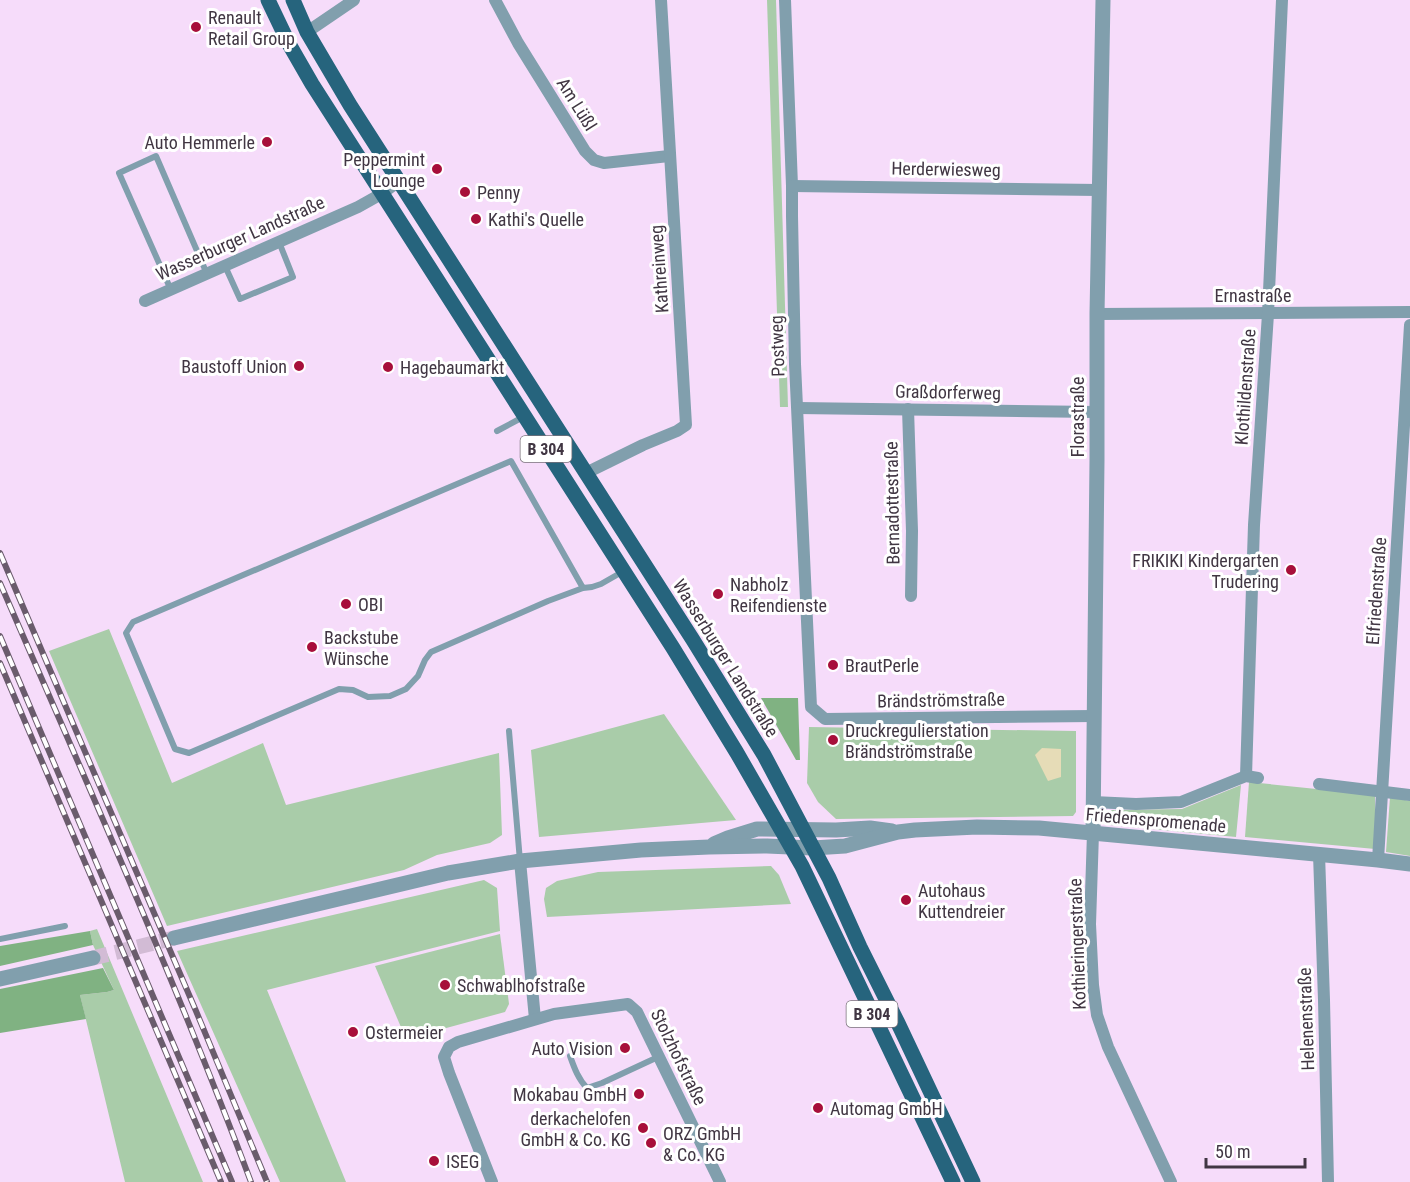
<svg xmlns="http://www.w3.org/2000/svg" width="1410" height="1182" font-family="'Roboto Condensed',sans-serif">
<rect width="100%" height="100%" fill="#f6dcfa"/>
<g fill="#a9cca9">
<polygon points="767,0 776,0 788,407 780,407"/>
<polygon points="109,629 172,783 263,743 286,805 499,753 502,835 490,843 437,855 404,870 167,926 49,651"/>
<polygon points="664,714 736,820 539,837 531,750"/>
<polygon points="809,727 1076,731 1076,812 1073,816 836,819 818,802 807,783"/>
<polygon points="1249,782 1375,795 1375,849 1245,837"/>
<polygon points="1241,785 1236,837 1110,825 1111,810 1182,809"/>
<polygon points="1390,797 1410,801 1410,856 1386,852"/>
<polygon points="771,866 779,875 791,904 547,917 544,899 546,888 557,881 598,872"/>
<polygon points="484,880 497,888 500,931 267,990 346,1182 280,1182 177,951"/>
<polygon points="97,929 203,1182 125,1182 80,995 107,992 114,990 93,945 90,931"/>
<polygon points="500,934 509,1004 505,1012 406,1039 375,966"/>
</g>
<g fill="#80b282">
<polygon points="761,698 798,698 800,760 796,760"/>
<polygon points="90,931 93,945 0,966 0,946"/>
<polygon points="103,968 114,990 107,992 80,995 86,1019 0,1033 0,989"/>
</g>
<polygon fill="#e6dcb7" points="1042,748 1061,749 1061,777 1048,781 1035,755"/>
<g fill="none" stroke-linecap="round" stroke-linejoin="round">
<polyline stroke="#d2bbd5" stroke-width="15" stroke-dasharray="15 8" stroke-linecap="butt" points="93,958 174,938"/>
<g stroke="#819fad" stroke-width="6">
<polyline points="225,266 240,299 293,277 279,242"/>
<polyline points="171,290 119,173 156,156 207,274"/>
<polyline points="497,431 525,416"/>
<polyline points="583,588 511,461 133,622 126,633 175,749 189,753 339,689 353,690 368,697 390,696 406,689 418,676 425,660 431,652 548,601 583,588 592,587 601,584 622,572"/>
<polyline points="509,731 520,861"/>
<polyline points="0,939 65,926"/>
<path d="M 570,1056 C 574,1067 578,1079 587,1088 L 602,1083 L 658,1057"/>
</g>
<g stroke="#819fad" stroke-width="12">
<polyline points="495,0 518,43 585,151 594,160 604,163 669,156"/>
<polyline points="785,0 792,186 792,216 795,364 811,707 825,719 1094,716"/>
<polyline points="307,32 354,0"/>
<polyline points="792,186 1099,190"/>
<polyline points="145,301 358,207 383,193 400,180"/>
<polyline points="1097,314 1410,312"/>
<polyline points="798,408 1096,412"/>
<polyline points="908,409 912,531 911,596"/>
<polyline points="586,473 643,445 677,431 686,425 661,0"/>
<polyline points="1246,776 1254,525 1268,314 1282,0"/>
<polyline points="1319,784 1410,795"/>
<polyline points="1093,802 1136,804 1181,802 1246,776 1258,778"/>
<polyline points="1093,833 1090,924 1093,985 1097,1015 1108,1047 1171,1182"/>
<polyline points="1319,854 1324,1000 1328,1182"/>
<polyline points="1378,860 1410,325"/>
<polyline points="520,861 535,1019"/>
<polyline points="492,1182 449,1073 444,1057 449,1047 458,1042 554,1014 628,1004 637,1012 720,1182"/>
</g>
<g stroke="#819fad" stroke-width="15">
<polyline points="1093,833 1097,460 1097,314 1103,0"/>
<polyline points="714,844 728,838 757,829 836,830 870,828 892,831"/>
<polyline points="174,938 448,873 520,861 641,850 709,847 767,846 813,848 845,846 898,832 915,830 977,827 1039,828 1378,860 1410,864"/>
<polyline points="0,979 93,958"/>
</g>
<g stroke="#26647d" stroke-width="15">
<polyline points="268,0 289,44 312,84 673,648 737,753 802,866 953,1182"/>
<polyline points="293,0 307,32 350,105 693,640 764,755 829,878 860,947 897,1021 973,1182"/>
</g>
<defs>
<g id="rail">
<polyline points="0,553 196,1011 267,1182"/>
<path d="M 0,583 C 86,781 175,979 251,1182"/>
<polyline points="0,636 232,1182"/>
<polyline points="0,663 221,1182"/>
</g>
</defs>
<use href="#rail" stroke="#6a5c6c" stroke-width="6"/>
<use href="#rail" stroke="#fff" stroke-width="4" stroke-dasharray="11" stroke-linecap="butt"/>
</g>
<g fill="#a70f3a" stroke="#fff" stroke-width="2">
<circle cx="196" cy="27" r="6"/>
<circle cx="267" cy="142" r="6"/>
<circle cx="437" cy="169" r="6"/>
<circle cx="465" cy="192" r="6"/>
<circle cx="476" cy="219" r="6"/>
<circle cx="299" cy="366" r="6"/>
<circle cx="388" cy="367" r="6"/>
<circle cx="1291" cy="570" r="6"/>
<circle cx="718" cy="594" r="6"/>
<circle cx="346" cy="604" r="6"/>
<circle cx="312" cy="647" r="6"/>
<circle cx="833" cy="665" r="6"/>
<circle cx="833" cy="740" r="6"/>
<circle cx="906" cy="900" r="6"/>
<circle cx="445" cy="985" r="6"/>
<circle cx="353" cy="1032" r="6"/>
<circle cx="625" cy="1048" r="6"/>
<circle cx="639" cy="1094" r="6"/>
<circle cx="818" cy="1108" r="6"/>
<circle cx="643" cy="1128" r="6"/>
<circle cx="651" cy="1143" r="6"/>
<circle cx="434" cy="1161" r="6"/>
</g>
<g text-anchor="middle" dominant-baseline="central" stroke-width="6" stroke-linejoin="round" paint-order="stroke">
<g fill="#fff" stroke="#7a727b" stroke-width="1.5">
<rect x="520.5" y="436" width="51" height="26" rx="4.5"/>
<rect x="846.5" y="1001" width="51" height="26" rx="4.5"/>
</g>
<g font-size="16" font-weight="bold" fill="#413643">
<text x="546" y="449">B 304</text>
<text x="872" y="1014">B 304</text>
</g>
<g font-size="18" fill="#413643" stroke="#fff" text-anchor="start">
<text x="208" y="17">Renault<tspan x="208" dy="21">Retail Group</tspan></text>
<text x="255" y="142" text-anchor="end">Auto Hemmerle</text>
<text x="425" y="159" text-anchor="end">Peppermint<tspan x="425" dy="21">Lounge</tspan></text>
<text x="477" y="192">Penny</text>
<text x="488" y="219">Kathi's Quelle</text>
<text x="287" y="366" text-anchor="end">Baustoff Union</text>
<text x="400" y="367">Hagebaumarkt</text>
<text x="1279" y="560" text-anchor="end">FRIKIKI Kindergarten<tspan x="1279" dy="21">Trudering</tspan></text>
<text x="730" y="584">Nabholz<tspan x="730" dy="21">Reifendienste</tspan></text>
<text x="358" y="604">OBI</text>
<text x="324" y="637">Backstube<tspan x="324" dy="21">Wünsche</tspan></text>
<text x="845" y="665">BrautPerle</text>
<text x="845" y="730">Druckregulierstation<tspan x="845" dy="21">Brändströmstraße</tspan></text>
<text x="918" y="890">Autohaus<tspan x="918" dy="21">Kuttendreier</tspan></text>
<text x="457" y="985">Schwablhofstraße</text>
<text x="365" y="1032">Ostermeier</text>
<text x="613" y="1048" text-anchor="end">Auto Vision</text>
<text x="627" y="1094" text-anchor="end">Mokabau GmbH</text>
<text x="830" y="1108">Automag GmbH</text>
<text x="631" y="1118" text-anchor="end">derkachelofen<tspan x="631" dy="21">GmbH &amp; Co. KG</tspan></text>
<text x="663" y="1133">ORZ GmbH<tspan x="663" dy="21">&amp; Co. KG</tspan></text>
<text x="446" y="1161">ISEG</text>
</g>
<g font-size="18" fill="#413643" stroke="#fff">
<text transform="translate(577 104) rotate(58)">Am Lüßl</text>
<text transform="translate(946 169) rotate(1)">Herderwiesweg</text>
<text transform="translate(240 238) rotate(-24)">Wasserburger Landstraße</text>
<text transform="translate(659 269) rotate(-94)">Kathreinweg</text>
<text x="1253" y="295">Ernastraße</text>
<text transform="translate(777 346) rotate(-92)">Postweg</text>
<text transform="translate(1245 387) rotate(-86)">Klothildenstraße</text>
<text transform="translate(948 392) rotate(1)">Graßdorferweg</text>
<text transform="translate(1077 417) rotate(-90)">Florastraße</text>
<text transform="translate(892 503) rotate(-91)">Bernadottestraße</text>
<text transform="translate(1376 591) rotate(-86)">Elfriedenstraße</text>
<text transform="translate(726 658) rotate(58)">Wasserburger Landstraße</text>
<text transform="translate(941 700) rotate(-1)">Brändströmstraße</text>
<text transform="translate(1156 820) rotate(5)">Friedenspromenade</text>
<text transform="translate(1077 944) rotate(-92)">Kothieringerstraße</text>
<text transform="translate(1306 1019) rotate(-92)">Helenenstraße</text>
<text transform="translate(679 1057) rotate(64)">Stolzhofstraße</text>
</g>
</g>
<path d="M1206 1158v9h99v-9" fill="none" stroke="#413643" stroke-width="3"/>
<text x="1215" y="1158" font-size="18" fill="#413643" stroke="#ffffff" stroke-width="4.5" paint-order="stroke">50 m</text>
</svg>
